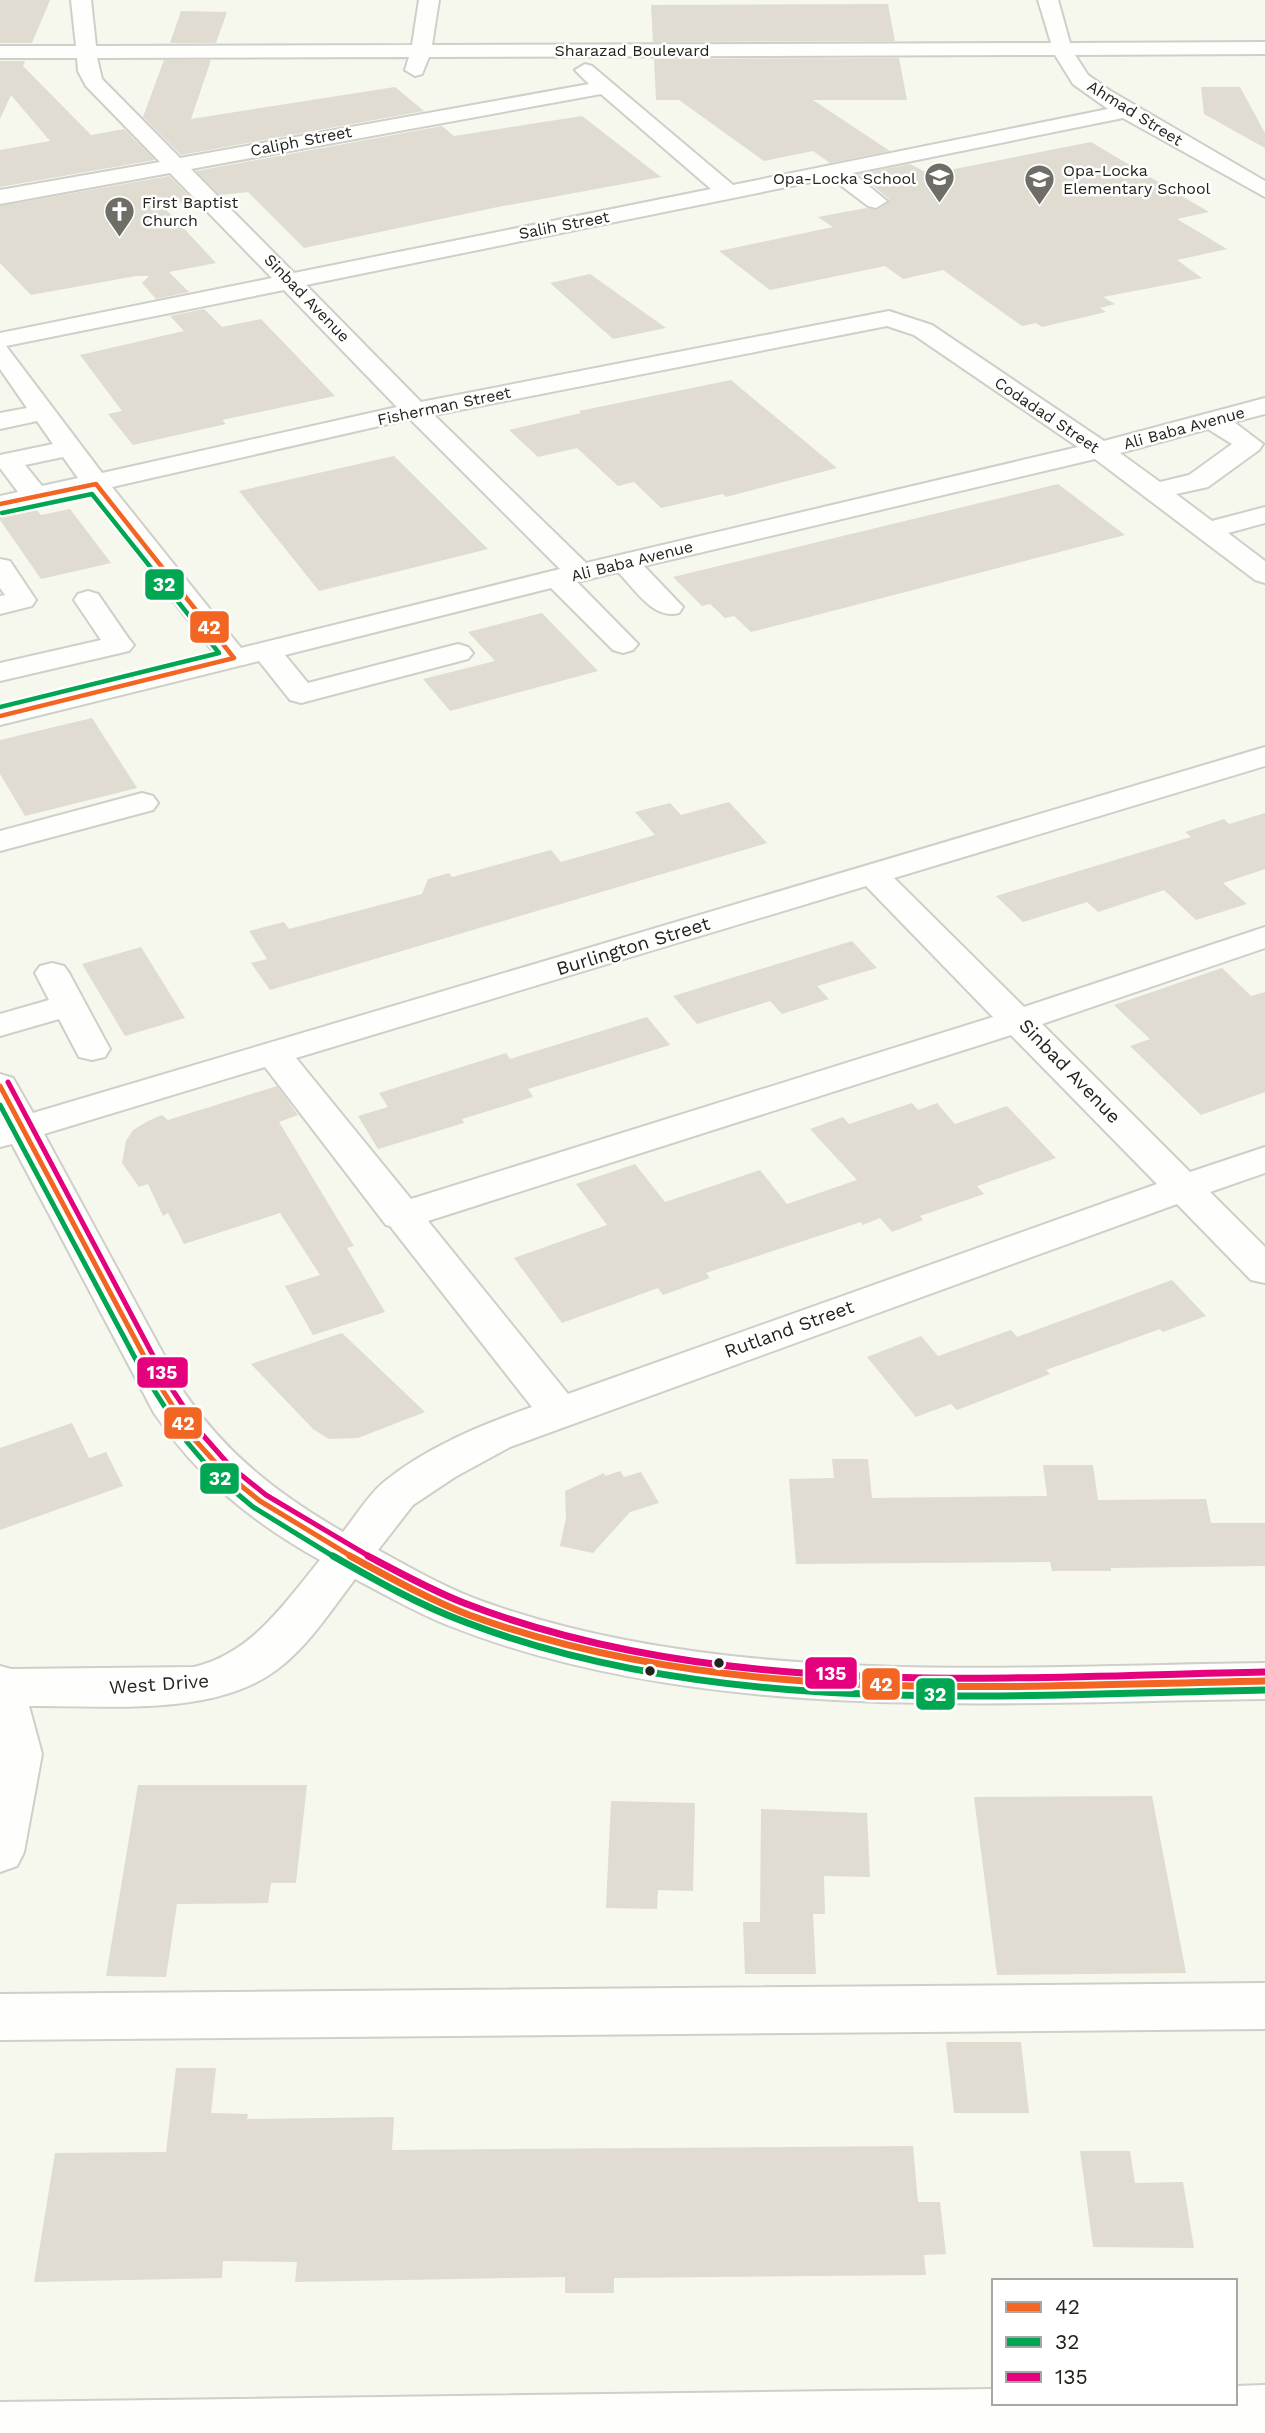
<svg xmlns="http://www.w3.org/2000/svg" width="1265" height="2433" font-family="'Work Sans',sans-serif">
<rect width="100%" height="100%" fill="#f6f7ed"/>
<g fill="#e0dcd2">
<polygon points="0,0 50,0 32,43 0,43"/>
<polygon points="888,4 895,41 653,42 651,5"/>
<polygon points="181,11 227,12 216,43 170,43"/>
<polygon points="899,58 907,100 813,100 890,151 830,163 813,151 764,161 679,100 656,100 654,59"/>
<polygon points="164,60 211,60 191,119 395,87 424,111 181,155 143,117"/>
<polygon points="0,61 25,61 23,66 91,135 124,129 155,160 0,187 0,150 50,141 11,95 0,119"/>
<polygon points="1201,87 1240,87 1265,133 1265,148 1204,114"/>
<polygon points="582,116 661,177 493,208 304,248 248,192 220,195 196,171 442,126 454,136"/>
<polygon points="1091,142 1209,212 1177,219 1227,249 1177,260 1202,278 1103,297 1115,304 1100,308 1106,312 1042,327 1036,323 1022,326 943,270 903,279 885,266 770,290 719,251 833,227 818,217 866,208 877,210 888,203 889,199 859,174 910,164 929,174"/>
<polygon points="169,176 193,200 163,206 216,263 169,272 189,292 156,299 142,283 149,276 136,276 31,295 0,263 0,206"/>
<polygon points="590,274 666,328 613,339 550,283"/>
<polygon points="204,309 222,327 261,319 335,396 222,420 226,424 133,445 108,414 122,411 80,355 184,331 170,316"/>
<polygon points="731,380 837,468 726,497 723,494 661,508 634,482 618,486 577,448 538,457 509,430 581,413 579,411"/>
<polygon points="394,456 488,549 319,591 239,491"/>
<polygon points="1058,484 1125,535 751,632 734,616 725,618 710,604 702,606 673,577"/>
<polygon points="34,507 41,515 70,509 111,563 41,579 0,520 0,514"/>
<polygon points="542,613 598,671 450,711 423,679 495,661 468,632"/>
<polygon points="92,718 137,788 25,816 0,774 0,740"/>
<polygon points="729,802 767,843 270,990 251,963 267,959 249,931 284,922 289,929 422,894 428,879 449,873 452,877 551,850 561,862 655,835 635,812 670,803 681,815"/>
<polygon points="1265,813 1265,869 1223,883 1247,904 1196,920 1164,890 1098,912 1087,902 1023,922 996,896 1191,837 1185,832 1224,819 1229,824"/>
<polygon points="852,941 877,968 817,986 829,999 782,1014 770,1001 697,1024 673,996"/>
<polygon points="141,947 185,1018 125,1036 82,964"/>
<polygon points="1222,968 1251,996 1265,992 1265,1092 1201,1115 1130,1046 1150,1039 1114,1005"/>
<polygon points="647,1017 670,1045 528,1089 533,1097 462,1119 464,1123 378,1149 358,1116 388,1107 379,1093 506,1053 510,1059"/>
<polygon points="277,1086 298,1115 279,1122 354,1246 347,1248 385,1312 313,1335 285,1286 320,1275 280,1213 184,1244 168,1213 163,1216 148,1184 139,1187 122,1163 126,1141 133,1130 148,1121 162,1115 168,1120"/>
<polygon points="912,1103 918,1110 937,1103 955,1124 1007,1106 1056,1158 977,1186 984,1194 920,1216 923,1220 892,1232 880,1218 863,1225 861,1222 706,1273 710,1278 663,1295 658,1288 562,1323 514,1258 607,1225 576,1184 635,1164 665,1202 760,1170 787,1204 857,1180 810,1129 843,1117 849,1124"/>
<polygon points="1172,1280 1206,1316 1163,1332 1160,1329 1046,1370 1050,1374 957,1410 951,1404 916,1417 867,1357 921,1336 938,1356 1011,1330 1017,1337"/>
<polygon points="342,1333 425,1412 358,1438 329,1439 313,1429 251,1364"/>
<polygon points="72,1423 89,1458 106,1452 123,1486 0,1530 0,1448"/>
<polygon points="832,1459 868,1459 872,1498 1047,1496 1043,1465 1093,1465 1098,1500 1206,1499 1211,1523 1265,1523 1265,1566 1111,1568 1111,1571 1052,1571 1050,1562 796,1564 789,1479 834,1478"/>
<polygon points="620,1471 624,1477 641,1472 659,1503 630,1512 593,1553 560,1546 566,1518 565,1491 604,1473 605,1476"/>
<polygon points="138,1785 307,1785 296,1883 271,1883 268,1903 177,1904 166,1977 106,1976"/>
<polygon points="1152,1796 1186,1973 997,1975 974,1797"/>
<polygon points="611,1801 695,1803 693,1891 658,1890 657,1909 606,1908"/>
<polygon points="761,1809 867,1813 870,1877 824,1876 825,1914 813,1914 816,1974 745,1974 743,1922 760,1922"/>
<polygon points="946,2042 1021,2042 1029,2113 954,2113"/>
<polygon points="176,2068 216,2068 211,2113 248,2114 247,2119 394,2117 392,2150 913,2146 918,2202 940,2202 946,2254 924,2255 926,2275 614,2278 614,2293 565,2293 565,2277 295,2282 297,2262 223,2261 222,2278 34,2282 55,2153 166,2152"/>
<polygon points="1080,2151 1130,2151 1135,2183 1183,2182 1194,2248 1093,2247"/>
</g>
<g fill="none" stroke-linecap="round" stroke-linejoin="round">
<defs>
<g id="minor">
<path d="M 71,0 L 91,0 L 96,46 L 412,45 L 419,0 L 439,0 L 432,45 L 1051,43 L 1038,0 L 1058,0 L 1070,43 L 1265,42 L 1265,54 L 1075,55 L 1088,75 L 1109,90 L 1265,181 L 1265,197 L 1123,118 L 853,173 L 887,201 L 876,208 L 868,206 L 831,178 L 306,285 L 421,402 L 889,311 L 932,325 L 1104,441 L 1265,398 L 1265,414 L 1234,422 L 1263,444 L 1259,450 L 1208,487 L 1176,494 L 1212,521 L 1265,507 L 1265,523 L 1228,533 L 1265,561 L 1265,583 L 1255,580 L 1095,459 L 644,566 L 683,607 L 679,613 C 653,620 635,589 618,572 L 577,582 L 638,644 L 633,650 L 623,653 L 613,650 L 551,588 L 285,655 L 308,683 L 458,644 L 468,647 L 473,653 L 468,659 L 301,703 L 290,700 L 259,661 L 0,725 L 0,707 L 215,654 L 88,492 L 0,512 L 0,496 L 18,492 L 0,468 L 0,455 L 53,444 L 37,421 L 0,429 L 0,413 L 27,408 L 0,369 L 0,333 L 272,278 L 170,173 L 0,204 L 0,190 L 160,162 L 86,86 L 78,71 L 77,58 L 0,58 L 0,46 L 76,46 ZM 1055,55 L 1073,84 L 1108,109 L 733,185 L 592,66 L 585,64 L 575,70 L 589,84 L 180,158 L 102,79 L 97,58 L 409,57 L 405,70 L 415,76 L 422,74 L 429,57 ZM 601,94 L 711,189 L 294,273 L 191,169 ZM 284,290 L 397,407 L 102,473 L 6,346 ZM 887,326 L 914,335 L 1078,447 L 586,563 L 434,415 ZM 410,419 L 560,569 L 241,648 L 112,487 ZM 1208,429 L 1232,444 L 1189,475 L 1160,482 L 1120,453 ZM 63,457 L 78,478 L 42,486 L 25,465 Z"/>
<polygon points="0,559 10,561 36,600 32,606 0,614 0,596 5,595 0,588"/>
<polygon points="88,591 98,594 129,639 134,645 129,651 0,681 0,663 101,640 74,600 78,594"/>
<path d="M 1265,747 L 1265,766 L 894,878 L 1024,1007 L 1265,927 L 1265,948 L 1042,1024 L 1190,1172 L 1265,1147 L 1265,1173 L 1210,1192 L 1265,1247 L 1265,1283 L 1251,1280 L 1177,1204 L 510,1447 L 455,1477 L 413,1505 L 378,1550 C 413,1569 449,1590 487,1603 C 728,1688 1014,1666 1265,1663 L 1265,1699 C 1001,1702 700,1725 450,1626 C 417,1613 386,1595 355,1579 C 332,1609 309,1645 279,1668 C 215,1718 106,1705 29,1706 L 42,1754 L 24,1852 L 17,1866 L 0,1872 L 0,1666 L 11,1669 L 194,1667 C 252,1653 284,1604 320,1560 C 252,1522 198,1478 154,1413 L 12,1144 L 0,1147 L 0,1074 L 13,1078 L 33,1113 ZM 866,886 L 993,1017 L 411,1199 L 296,1058 ZM 1011,1035 L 1157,1184 L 568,1394 L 428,1221 ZM 265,1067 L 386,1225 L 390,1226 L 532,1407 C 481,1425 427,1447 384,1482 C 368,1495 356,1516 343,1532 C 279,1495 227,1455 185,1394 L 44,1134 Z"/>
<polygon points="142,793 153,796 158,803 153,810 0,851 0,831"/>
<polygon points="52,963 64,966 69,973 110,1049 105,1057 92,1060 79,1057 59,1019 0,1036 0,1014 49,1000 35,973 40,966"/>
<polygon points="1265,1983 1265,2029 0,2040 0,1994"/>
<polygon points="1265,2385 1265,2433 0,2433 0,2402 994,2389 994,2403 1235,2403 1235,2386"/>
</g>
</defs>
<use href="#minor" stroke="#cecfc8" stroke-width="4"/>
<use href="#minor" fill="#fefefc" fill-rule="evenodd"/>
<defs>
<polyline id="bus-1-far2" points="0,504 96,484 234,658 0,716"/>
<polyline id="bus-1-far1" points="0,1086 160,1386 194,1439 224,1472 260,1501 354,1558"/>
<path id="bus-1" d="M 350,1556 C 389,1577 428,1599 469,1615 C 722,1707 1001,1686 1265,1681"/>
<polyline id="bus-2-far2" points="0,707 219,653 92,494 2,513"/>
<polyline id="bus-2-far1" points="0,1105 142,1371 187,1442 216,1476 253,1507 336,1558"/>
<path id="bus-2" d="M 333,1556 C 375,1580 419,1605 465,1622 C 718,1718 1000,1695 1265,1690"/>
<polyline id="bus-3-far1" points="8,1082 166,1380 201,1433 230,1466 266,1495 372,1558"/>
<path id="bus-3" d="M 368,1556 C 400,1573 431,1590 464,1603 C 716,1701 1000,1677 1265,1672"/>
</defs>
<use href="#bus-1-far2" stroke="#fff" stroke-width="9"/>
<use href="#bus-1-far1" stroke="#fff" stroke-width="10"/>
<use href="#bus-1" stroke="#fff" stroke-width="12"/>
<use href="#bus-2-far2" stroke="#fff" stroke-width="9"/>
<use href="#bus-2-far1" stroke="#fff" stroke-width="10"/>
<use href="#bus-2" stroke="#fff" stroke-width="12"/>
<use href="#bus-3-far1" stroke="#fff" stroke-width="10"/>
<use href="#bus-3" stroke="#fff" stroke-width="12"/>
<use href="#bus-1-far2" stroke="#f26522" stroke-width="4.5"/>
<use href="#bus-1-far1" stroke="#f26522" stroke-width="5"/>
<use href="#bus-1" stroke="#f26522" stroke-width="7"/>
<use href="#bus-2-far2" stroke="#00a651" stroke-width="4.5"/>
<use href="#bus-2-far1" stroke="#00a651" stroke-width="5"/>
<use href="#bus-2" stroke="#00a651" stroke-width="7"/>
<use href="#bus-3-far1" stroke="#e5007d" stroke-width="5"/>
<use href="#bus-3" stroke="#e5007d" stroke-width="7"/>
</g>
<defs>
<symbol id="school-pin" viewBox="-11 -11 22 30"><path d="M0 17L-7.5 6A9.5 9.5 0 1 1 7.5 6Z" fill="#6e6e66" stroke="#fff"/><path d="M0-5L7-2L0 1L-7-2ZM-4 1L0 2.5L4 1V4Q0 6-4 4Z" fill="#fff"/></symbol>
<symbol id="church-pin" viewBox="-11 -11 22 30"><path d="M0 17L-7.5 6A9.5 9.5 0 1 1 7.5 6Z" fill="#6e6e66" stroke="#fff"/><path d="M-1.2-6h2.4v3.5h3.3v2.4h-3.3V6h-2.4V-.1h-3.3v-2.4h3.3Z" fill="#fff"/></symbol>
</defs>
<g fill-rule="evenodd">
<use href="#school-pin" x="922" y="160" width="35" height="47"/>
<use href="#school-pin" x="1022" y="162" width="35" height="47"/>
<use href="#church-pin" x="102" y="194" width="35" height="47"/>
</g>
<g fill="#24241e" stroke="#fff" stroke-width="2.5">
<circle cx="719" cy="1663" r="6"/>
<circle cx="650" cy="1671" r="6"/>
</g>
<g text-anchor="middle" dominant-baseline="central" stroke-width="5" stroke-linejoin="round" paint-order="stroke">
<g font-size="16" fill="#24241e" stroke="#fff">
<text x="632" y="50">Sharazad Boulevard</text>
<text transform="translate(1135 113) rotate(32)">Ahmad Street</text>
<text transform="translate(301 141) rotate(-11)">Caliph Street</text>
<text transform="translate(564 225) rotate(-11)">Salih Street</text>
<text transform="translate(307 298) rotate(46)">Sinbad Avenue</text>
<text transform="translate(444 406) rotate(-12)">Fisherman Street</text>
<text transform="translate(1047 415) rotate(34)">Codadad Street</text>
<text transform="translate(1184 428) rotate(-15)">Ali Baba Avenue</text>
<text transform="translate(632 561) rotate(-14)">Ali Baba Avenue</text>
</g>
<g font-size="16" fill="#24241e" stroke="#fff" text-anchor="start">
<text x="1063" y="170">Opa-Locka<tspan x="1063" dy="18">Elementary School</tspan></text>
<text x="916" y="178" text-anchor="end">Opa-Locka School</text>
<text x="142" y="202">First Baptist<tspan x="142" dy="18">Church</tspan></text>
</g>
<g font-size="19" fill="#24241e" stroke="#fff">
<text transform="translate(633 946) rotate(-17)">Burlington Street</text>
<text transform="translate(1070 1071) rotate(46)">Sinbad Avenue</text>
<text transform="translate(789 1329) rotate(-20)">Rutland Street</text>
<text transform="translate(159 1684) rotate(-4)">West Drive</text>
</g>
</g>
<g stroke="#fff" stroke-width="2.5">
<rect x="144" y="568" width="41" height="33" rx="7" fill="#00a651"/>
<rect x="189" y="610" width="41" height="34" rx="7" fill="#f26522"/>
<rect x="136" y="1356" width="53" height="33" rx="7" fill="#e5007d"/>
<rect x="163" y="1406" width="40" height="34" rx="7" fill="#f26522"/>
<rect x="199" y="1462" width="41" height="33" rx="7" fill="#00a651"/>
<rect x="804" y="1656" width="54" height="34" rx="7" fill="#e5007d"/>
<rect x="861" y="1667" width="40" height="34" rx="7" fill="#f26522"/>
<rect x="915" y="1677" width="41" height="34" rx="7" fill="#00a651"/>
</g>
<g font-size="19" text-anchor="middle" font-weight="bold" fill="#fff">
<text x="164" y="591">32</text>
<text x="209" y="634">42</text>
<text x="162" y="1379">135</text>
<text x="183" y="1430">42</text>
<text x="220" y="1485">32</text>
<text x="831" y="1680">135</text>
<text x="881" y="1691">42</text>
<text x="935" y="1701">32</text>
</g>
<rect x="992" y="2279" width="245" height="126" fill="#ffffff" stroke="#a7a7a5" stroke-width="2"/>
<rect x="1006" y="2302" width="35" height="10" fill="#f26522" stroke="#a7a7a5" stroke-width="2"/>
<text x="1055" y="2314" font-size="21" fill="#24241e">42</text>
<rect x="1006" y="2337" width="35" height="10" fill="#00a651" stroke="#a7a7a5" stroke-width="2"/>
<text x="1055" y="2349" font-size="21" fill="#24241e">32</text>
<rect x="1006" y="2372" width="35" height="10" fill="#e5007d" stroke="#a7a7a5" stroke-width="2"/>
<text x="1055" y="2384" font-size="21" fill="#24241e">135</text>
</svg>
